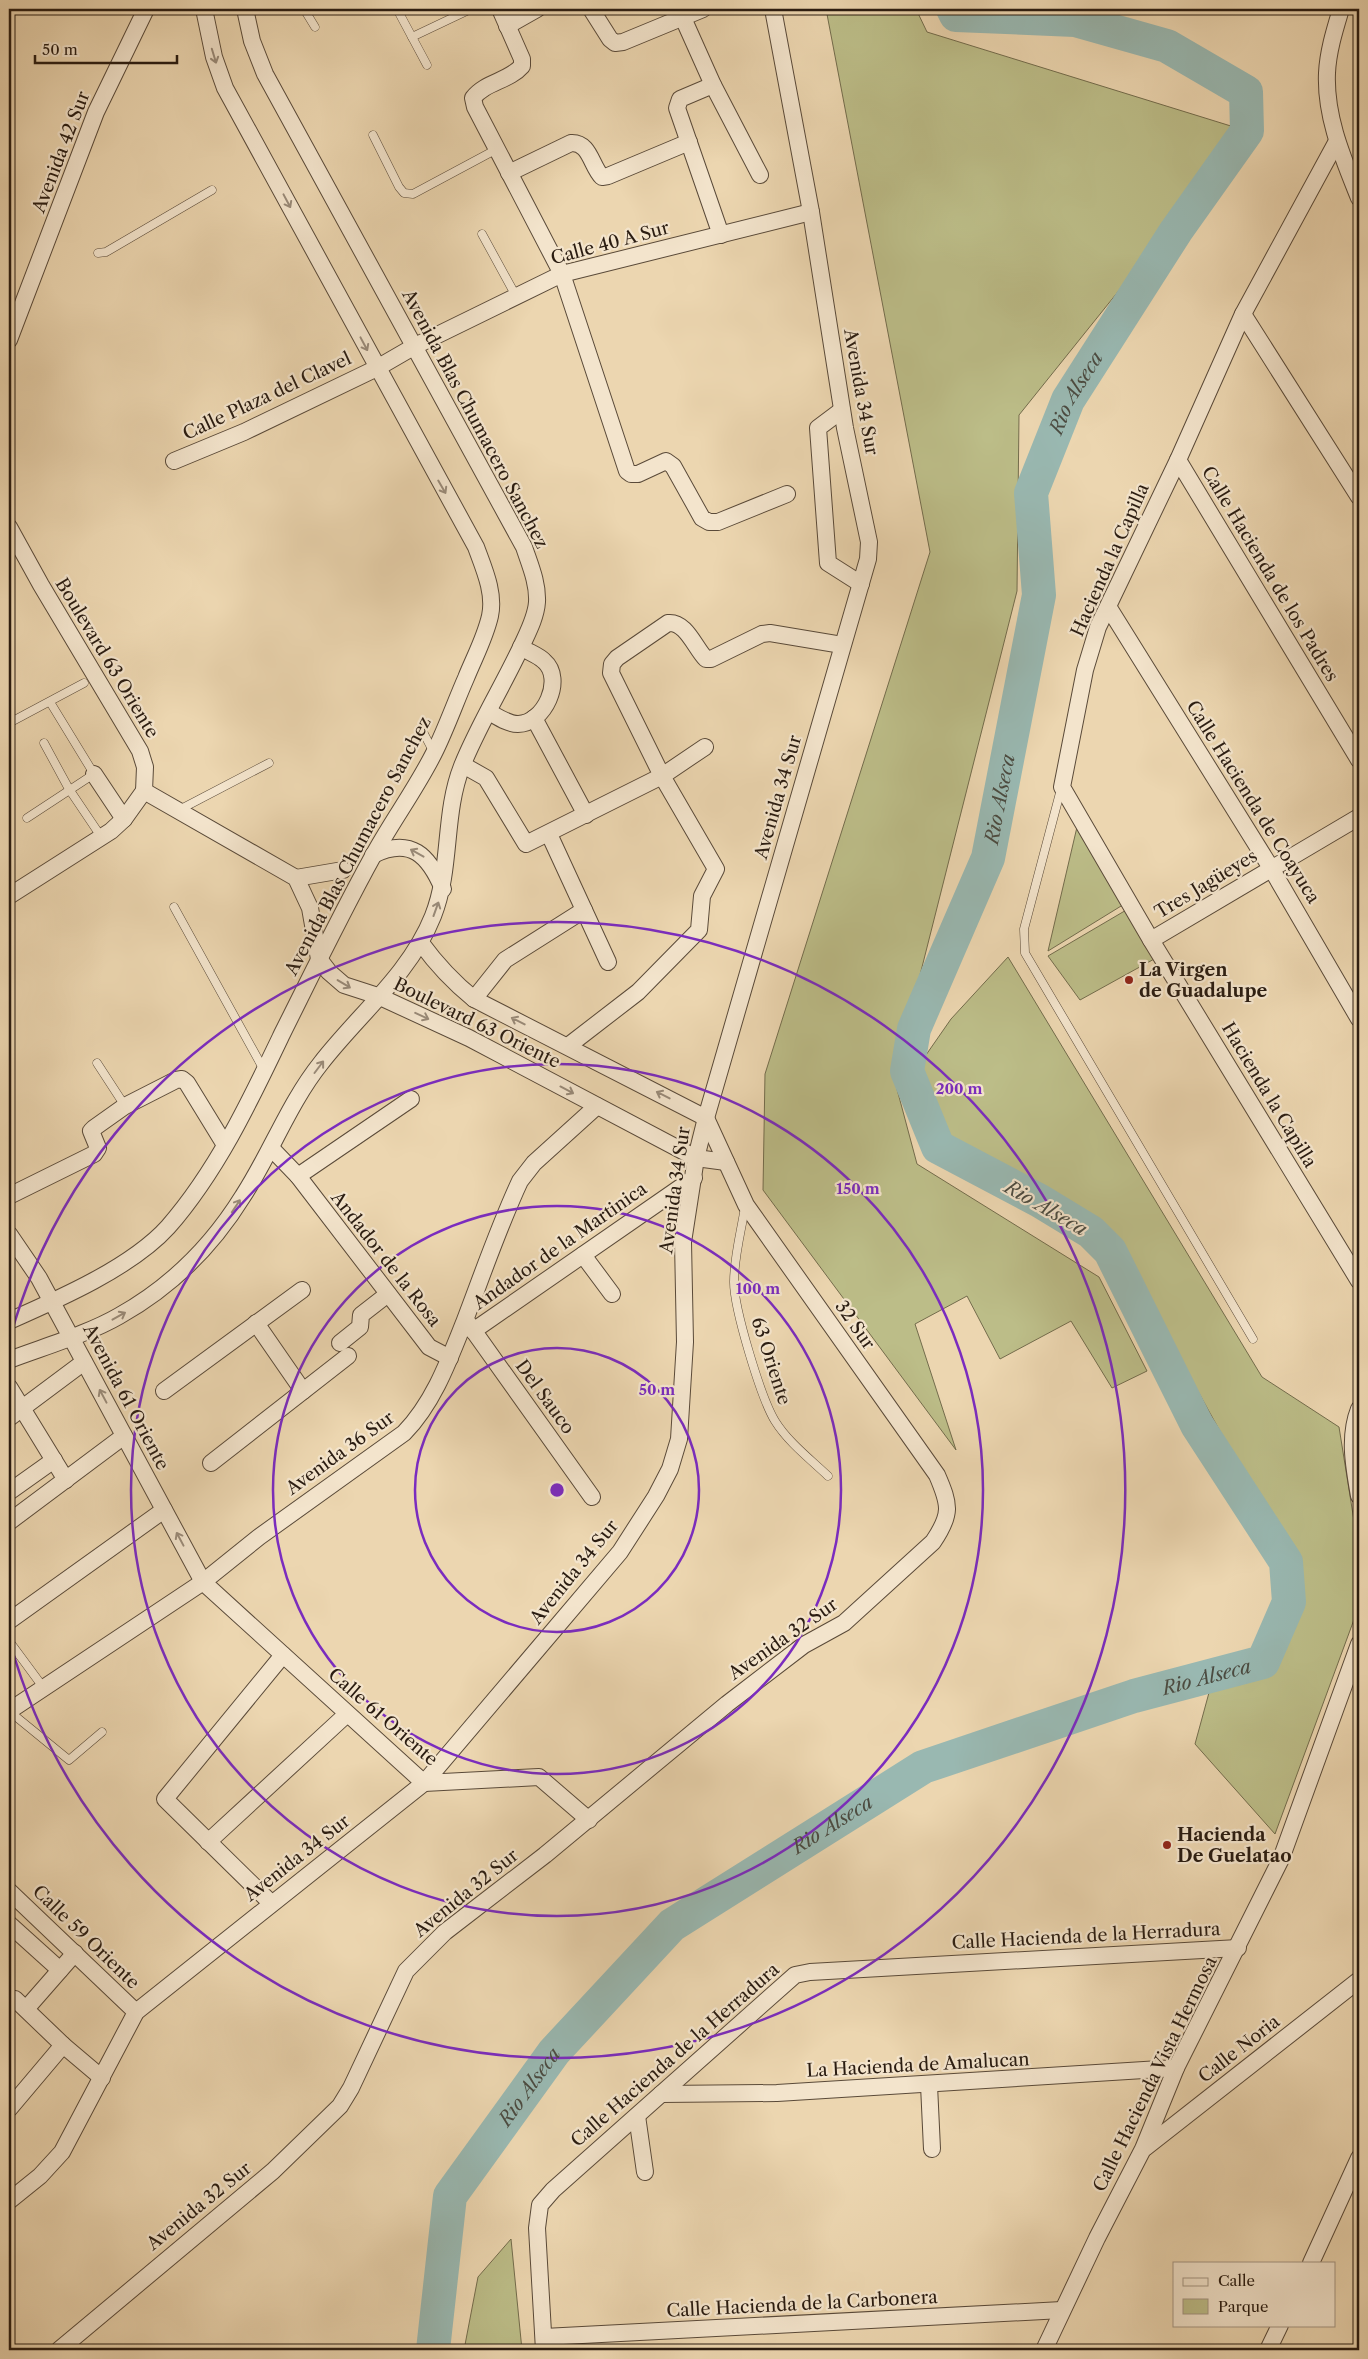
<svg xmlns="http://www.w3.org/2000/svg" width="1368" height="2359" font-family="'Libre Caslon Text',serif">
<rect width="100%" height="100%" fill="#ecd6b0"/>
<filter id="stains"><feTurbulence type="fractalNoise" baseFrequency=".004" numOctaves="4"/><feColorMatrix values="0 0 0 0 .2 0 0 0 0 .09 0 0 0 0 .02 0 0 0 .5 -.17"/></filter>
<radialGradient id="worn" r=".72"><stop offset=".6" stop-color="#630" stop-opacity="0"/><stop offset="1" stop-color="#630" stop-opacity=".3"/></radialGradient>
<g fill="#bcbd88" stroke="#736c4c">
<polygon points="826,9 916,9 927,32 1247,131 1019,415 1017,591 894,1078 917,1164 1099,1277 1147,1371 1112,1388 1071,1321 1000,1359 967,1296 915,1324 956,1450 763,1190 765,1074 930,552"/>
<polygon points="1077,827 1126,903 1048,951"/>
<polygon points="1128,909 1156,958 1080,1000 1048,956"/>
<polygon points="1008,957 1262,1377 1339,1427 1359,1552 1359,1606 1275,1834 1195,1744 1210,1689 1265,1672 1301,1577 1115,1242 942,1133 919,1065 951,1019"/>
<polygon points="511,2239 522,2350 464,2350 478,2277"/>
</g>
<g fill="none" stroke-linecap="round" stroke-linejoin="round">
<path stroke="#99b8b1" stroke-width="34" id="s1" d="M 433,2350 L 450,2196 L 554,2052 L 672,1925 L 923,1767 L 1134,1696 L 1263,1662 L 1289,1602 L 1286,1562 L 1197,1425 L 1110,1251 L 1091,1232 L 1040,1201 L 938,1147 L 907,1071 L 914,1029 L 988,858 L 1039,595 L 1031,493 L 1068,400 L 1176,231 L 1247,131 L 1246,92 L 1167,46 L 1075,20 L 956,15 L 953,9"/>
<defs>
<g id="lane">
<polyline points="304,9 315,27"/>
<polyline points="397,9 427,65"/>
<polyline points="412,37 471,9"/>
<polyline points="373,135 399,187 404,193 413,194 497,149"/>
<polyline points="482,234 516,296"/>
<polyline points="98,253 106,252 212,190"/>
<polyline points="9,723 84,683"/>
<polyline points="422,730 433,751"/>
<polyline points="44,743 69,789 102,838"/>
<polyline points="1061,789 1024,929 1025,953 1253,1339"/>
<polyline points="179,810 269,763"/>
<polyline points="27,818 94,774 50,702"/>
<polyline points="174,907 264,1070"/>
<polyline points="97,1063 125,1106"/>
<path d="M 745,1207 C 741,1232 734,1257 734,1282 C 734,1309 761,1398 775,1421 C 788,1442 810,1459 828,1476"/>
<polyline points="9,1641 43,1687"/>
<polyline points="9,1711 69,1760 102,1732"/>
</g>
<g id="street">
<path d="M 500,9 L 522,59 L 522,66 C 509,81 485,82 473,98 L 475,107 L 562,274 L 627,471 L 631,474 L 638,474 L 666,461 L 673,466 L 702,518 L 709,522 L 718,522 L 787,494"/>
<polyline points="591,9 610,39 615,43 623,42 703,9"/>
<path d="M 1341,9 C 1335,29 1328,51 1327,73 C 1325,117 1343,158 1359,198"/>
<polyline points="683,18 713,85 760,175"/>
<polyline points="507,26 537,9"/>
<polyline points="713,85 680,99 677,108 721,235"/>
<polyline points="1337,141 1243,314 1178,460 1098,627 1085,670 1062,787 1151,940 1359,1281"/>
<path d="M 509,173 L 571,143 C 590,142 591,166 602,177 L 608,176 L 689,142"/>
<polyline points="1243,314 1359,497"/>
<polyline points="9,340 96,112 146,9"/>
<polyline points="842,410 818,428 828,563 861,584"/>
<polyline points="1178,460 1359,760"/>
<polyline points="174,461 244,432 377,368 415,346 562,274 811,212"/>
<polyline points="9,527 41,585 140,751 145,767 144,791"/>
<polyline points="1109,608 1271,868 1359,1019"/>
<path d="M 489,712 C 498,717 508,724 518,724 C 544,724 565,679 544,661 C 538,655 528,652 521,647"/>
<polyline points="534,718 586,815"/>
<polyline points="463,765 486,778 526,844 662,776 705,747"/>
<polyline points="94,774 124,819"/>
<polyline points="144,791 296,878 310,908 319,959 329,972 344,985 378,996 469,1038 696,1158 726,1162"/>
<polyline points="549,834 608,962"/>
<path d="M 373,855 C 411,836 429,856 443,889"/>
<polyline points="296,878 343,870"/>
<polyline points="9,896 111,831 124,819 144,791"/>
<polyline points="1151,940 1359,817"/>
<path d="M 421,943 C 437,965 453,982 474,999 L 706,1118"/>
<polyline points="474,999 505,960 584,910"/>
<path d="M 568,1046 L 638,992 L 699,930 L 702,896 L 716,869 L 662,776 L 611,673 L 612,664 L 617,658 L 668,623 C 686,621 695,648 706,659 L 711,659 L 762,634 L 770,633 L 842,645"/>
<polyline points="271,1148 298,1176 429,1347 450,1358"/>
<polyline points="298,1176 411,1099"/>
<polyline points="9,1196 94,1154 98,1148 91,1131 94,1128 125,1106 176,1080 182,1079 187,1083 225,1145"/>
<polyline points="9,1234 39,1278 203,1582 424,1783 539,1777 589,1820"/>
<polyline points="583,1255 612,1294"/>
<path d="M 9,1321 C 59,1299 132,1267 168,1227 C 217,1171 250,1101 282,1034 C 312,974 341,914 373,856 C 392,821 416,789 434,753 C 446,729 455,703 466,678 C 474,658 485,638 490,616 C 495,593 484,569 476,547 L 225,88 L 214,57 L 204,9"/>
<polyline points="256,1323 303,1391"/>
<polyline points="468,1323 592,1497"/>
<polyline points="473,1331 694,1178"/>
<polyline points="340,1343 360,1327 361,1315 388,1294"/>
<path d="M 9,1360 C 43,1347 88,1334 119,1316 C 171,1287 212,1246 243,1196 C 271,1153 289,1103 321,1063 C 358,1015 410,974 433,916 C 452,868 443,814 462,766 C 479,724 503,686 522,645 C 528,632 536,617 537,602 C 538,583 530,565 524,547 L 265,74 L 252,41 L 245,9"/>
<polyline points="9,1387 66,1480"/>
<polyline points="164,1391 302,1290"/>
<path d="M 1359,1409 C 1348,1437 1354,1467 1359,1496"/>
<polyline points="9,1418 84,1362"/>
<polyline points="211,1463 348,1356"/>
<polyline points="9,1492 54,1460"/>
<polyline points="9,1522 124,1436"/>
<polyline points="9,1621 164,1510"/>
<path d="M 9,1711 L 203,1582 L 259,1537 L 404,1433 C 434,1402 449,1360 465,1320 C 483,1273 499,1226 520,1181 L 534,1163 L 597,1106"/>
<polyline points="208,1842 347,1714"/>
<polyline points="9,1891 136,2012"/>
<polyline points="271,1903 165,1799 283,1655"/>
<polyline points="9,1924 60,1970"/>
<polyline points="9,2004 15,1999 63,2045 102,2078"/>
<polyline points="26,2009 75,1953"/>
<polyline points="929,2085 932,2149"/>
<polyline points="661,2094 777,2093 1176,2068"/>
<polyline points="9,2109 63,2045"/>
<polyline points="637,2116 645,2172"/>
<polyline points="1145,2148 1359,1980"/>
<polyline points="9,2201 40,2176 62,2152 136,2012 424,1783 620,1552 656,1496 670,1469 679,1439 685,1342 683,1242 696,1158 706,1118 868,559 869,542 845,428 811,212 773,9"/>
<polyline points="1311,2263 1359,2158"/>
<polyline points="544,2337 1062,2310"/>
<path d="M 59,2350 L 273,2171 L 340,2106 L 351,2088 L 406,1971 L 445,1932 L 545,1855 L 727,1704 L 804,1645 L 844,1623 L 933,1542 C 952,1514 950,1505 937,1475 L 746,1205 L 706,1118"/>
<polyline points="544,2350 537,2228 540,2205 553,2190 795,1975 810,1972 1238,1948"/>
<polyline points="1044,2350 1097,2238 1143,2149 1176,2068 1281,1859 1359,1644"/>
<polyline points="1268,2350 1280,2325"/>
</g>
</defs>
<use href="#lane" stroke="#5a4a39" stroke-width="9"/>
<use href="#street" stroke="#5a4a39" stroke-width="18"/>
<use href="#lane" stroke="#f3e4cc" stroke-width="8"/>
<use href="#street" stroke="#f3e4cc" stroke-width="16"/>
</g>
<defs><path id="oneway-shaft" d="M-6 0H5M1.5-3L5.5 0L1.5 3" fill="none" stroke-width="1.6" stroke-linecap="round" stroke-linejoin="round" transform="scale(1.25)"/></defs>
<g stroke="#998a78">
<use href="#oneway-shaft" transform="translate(214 56) rotate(73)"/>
<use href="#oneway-shaft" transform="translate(287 201) rotate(62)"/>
<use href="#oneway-shaft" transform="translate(364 344) rotate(62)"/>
<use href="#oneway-shaft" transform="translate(442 487) rotate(60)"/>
<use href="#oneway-shaft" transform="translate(417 853) rotate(-151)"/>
<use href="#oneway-shaft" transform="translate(436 909) rotate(-70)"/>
<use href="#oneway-shaft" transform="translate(344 984) rotate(31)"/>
<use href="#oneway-shaft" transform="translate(422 1016) rotate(25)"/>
<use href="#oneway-shaft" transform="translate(518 1021) rotate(-153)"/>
<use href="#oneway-shaft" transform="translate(319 1067) rotate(-53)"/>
<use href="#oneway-shaft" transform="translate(567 1090) rotate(28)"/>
<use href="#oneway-shaft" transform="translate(663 1095) rotate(-153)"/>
<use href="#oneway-shaft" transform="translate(236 1206) rotate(-56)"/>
<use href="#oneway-shaft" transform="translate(119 1316) rotate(-29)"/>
<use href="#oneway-shaft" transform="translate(103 1396) rotate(-118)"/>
<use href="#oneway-shaft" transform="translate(180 1539) rotate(-118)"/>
</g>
<g fill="none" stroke="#7b2cbf" stroke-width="2.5">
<circle cx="557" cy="1490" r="142"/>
<circle cx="557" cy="1490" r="284"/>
<circle cx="557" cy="1490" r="426"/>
<path d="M10 1338A568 568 0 1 1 10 1642"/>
</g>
<g fill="#8f2418" stroke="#f3e4cc" stroke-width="2">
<circle cx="1129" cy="980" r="5"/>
<circle cx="1167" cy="1845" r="5"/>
</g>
<g text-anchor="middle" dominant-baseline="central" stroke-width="4.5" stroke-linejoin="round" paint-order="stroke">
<g font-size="18" fill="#2a1c11" stroke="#f3e4cc">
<text transform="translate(61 152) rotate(-69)">Avenida 42 Sur</text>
<text transform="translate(610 243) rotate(-15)">Calle 40 A Sur</text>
<text transform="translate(861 392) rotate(80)">Avenida 34 Sur</text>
<text transform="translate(267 396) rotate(-25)">Calle Plaza del Clavel</text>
<text transform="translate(475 419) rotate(62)">Avenida Blas Chumacero Sanchez</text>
<text transform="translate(1110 560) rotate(-66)">Hacienda la Capilla</text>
<text transform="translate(1270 574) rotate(59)">Calle Hacienda de los Padres</text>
<text transform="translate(107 658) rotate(59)">Boulevard 63 Oriente</text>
<text transform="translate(778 797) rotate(-74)">Avenida 34 Sur</text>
<text transform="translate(1253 802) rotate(58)">Calle Hacienda de Coayuca</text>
<text transform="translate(358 846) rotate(-62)">Avenida Blas Chumacero Sanchez</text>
<text transform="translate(1206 884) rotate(-31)">Tres Jagüeyes</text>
<text transform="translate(477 1023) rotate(26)">Boulevard 63 Oriente</text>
<text transform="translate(1269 1095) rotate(59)">Hacienda la Capilla</text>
<text transform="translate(675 1190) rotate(-82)">Avenida 34 Sur</text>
<text transform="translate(560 1246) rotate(-35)">Andador de la Martinica</text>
<text transform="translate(386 1259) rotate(52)">Andador de la Rosa</text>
<text transform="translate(855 1325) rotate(55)">32 Sur</text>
<text transform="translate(771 1361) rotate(72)">63 Oriente</text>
<text transform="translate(126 1397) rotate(62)">Avenida 61 Oriente</text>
<text transform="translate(545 1397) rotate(54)">Del Sauco</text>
<text transform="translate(340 1453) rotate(-36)">Avenida 36 Sur</text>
<text transform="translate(574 1572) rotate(-51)">Avenida 34 Sur</text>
<text transform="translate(783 1639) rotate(-35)">Avenida 32 Sur</text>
<text transform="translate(383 1717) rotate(41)">Calle 61 Oriente</text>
<text transform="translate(297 1858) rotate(-38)">Avenida 34 Sur</text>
<text transform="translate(466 1893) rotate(-39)">Avenida 32 Sur</text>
<text transform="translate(1086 1936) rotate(-3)">Calle Hacienda de la Herradura</text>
<text transform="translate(86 1937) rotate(44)">Calle 59 Oriente</text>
<text transform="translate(1239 2049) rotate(-38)">Calle Noria</text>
<text transform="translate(675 2055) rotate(-41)">Calle Hacienda de la Herradura</text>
<text transform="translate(918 2065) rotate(-3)">La Hacienda de Amalucan</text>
<text transform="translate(1155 2074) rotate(-64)">Calle Hacienda Vista Hermosa</text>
<text transform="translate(199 2206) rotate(-39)">Avenida 32 Sur</text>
<text transform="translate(802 2304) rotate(-3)">Calle Hacienda de la Carbonera</text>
</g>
<g font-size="18" font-weight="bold" fill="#2a1c11" stroke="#f3e4cc" text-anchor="start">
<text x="1139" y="970">La Virgen<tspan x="1139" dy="21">de Guadalupe</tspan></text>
<text x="1177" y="1835">Hacienda<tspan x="1177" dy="21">De Guelatao</tspan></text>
</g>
<g font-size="19" font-style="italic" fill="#4b4b41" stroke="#f3e4cc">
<text stroke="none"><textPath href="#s1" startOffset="2615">Rio Alseca</textPath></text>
<text stroke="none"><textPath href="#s1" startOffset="2195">Rio Alseca</textPath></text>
<text transform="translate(1046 1208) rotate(30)">Rio Alseca</text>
<text stroke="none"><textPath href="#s1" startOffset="1100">Rio Alseca</textPath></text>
<text stroke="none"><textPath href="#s1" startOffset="695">Rio Alseca</textPath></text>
<text stroke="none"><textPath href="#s1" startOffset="290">Rio Alseca</textPath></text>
</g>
</g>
<circle cx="557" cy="1490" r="8" fill="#7b2cbf" stroke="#f3e4cc" stroke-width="2.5"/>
<g font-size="15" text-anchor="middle" font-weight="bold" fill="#7b2cbf" stroke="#f3e4cc" stroke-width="4.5" stroke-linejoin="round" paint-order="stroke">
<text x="959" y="1094">200 m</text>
<text x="858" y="1194">150 m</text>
<text x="758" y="1294">100 m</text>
<text x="657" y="1395">50 m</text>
</g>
<rect width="1368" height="2359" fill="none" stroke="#ecd6b0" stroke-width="30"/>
<rect x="10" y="10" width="1348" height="2339" fill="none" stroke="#2a1c11" stroke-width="2.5"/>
<rect x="15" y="15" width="1338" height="2329" fill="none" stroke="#2a1c11"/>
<rect x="1173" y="2262" width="162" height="65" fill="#f3e4cc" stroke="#a39481"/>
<rect x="1183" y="2278" width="25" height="8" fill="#f3e4cc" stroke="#a39481"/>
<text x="1218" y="2286" font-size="15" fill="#2a1c11">Calle</text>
<rect x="1183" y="2299" width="25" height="15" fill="#bcbd88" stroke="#a39481"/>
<text x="1218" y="2312" font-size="15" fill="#2a1c11">Parque</text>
<path d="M35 55v8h142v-8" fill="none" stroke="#2a1c11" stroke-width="2.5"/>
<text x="42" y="55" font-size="15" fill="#2a1c11" stroke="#f3e4cc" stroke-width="4" paint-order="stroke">50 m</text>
<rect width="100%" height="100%" filter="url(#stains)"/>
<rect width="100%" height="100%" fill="url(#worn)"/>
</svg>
